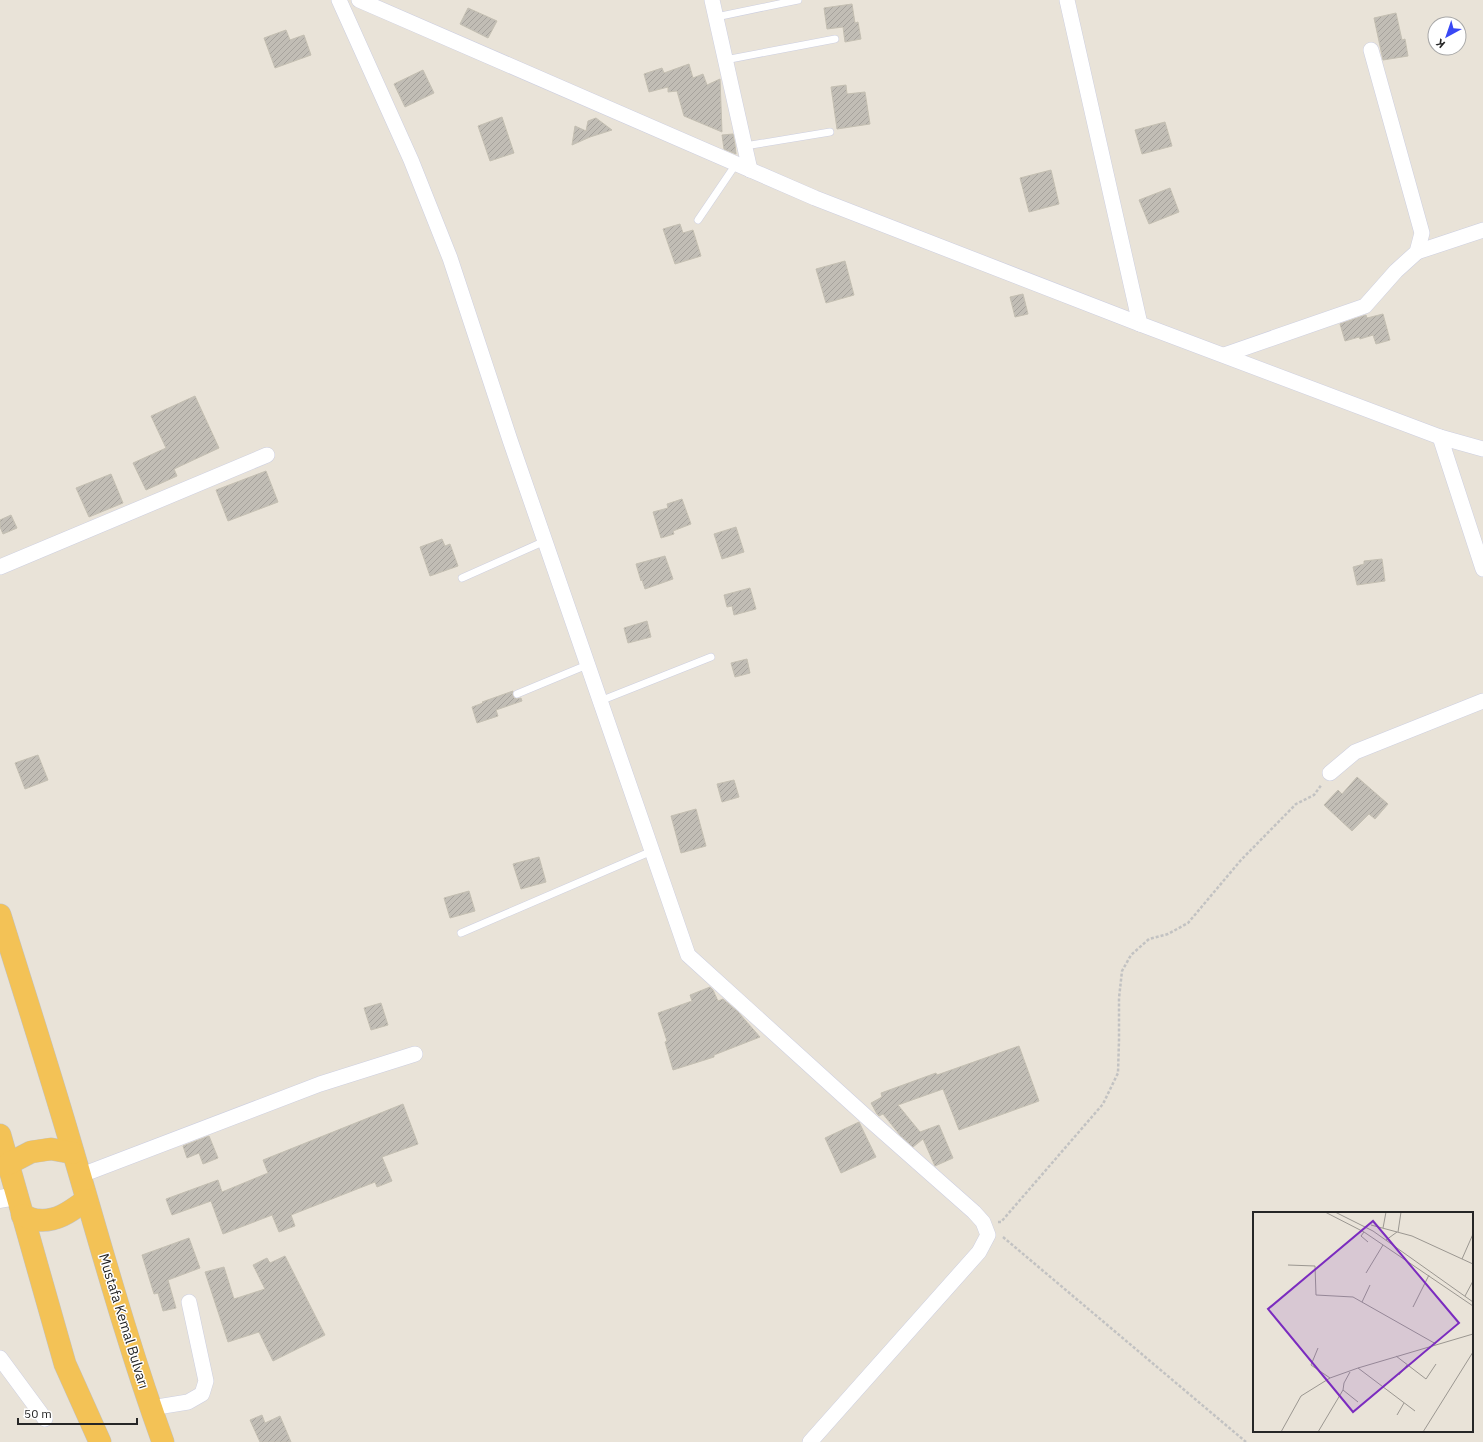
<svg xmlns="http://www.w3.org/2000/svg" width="1483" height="1442" font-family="'IBM Plex Sans',sans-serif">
<defs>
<pattern id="building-hatch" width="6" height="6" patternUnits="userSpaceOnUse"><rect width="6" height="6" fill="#c1bdb5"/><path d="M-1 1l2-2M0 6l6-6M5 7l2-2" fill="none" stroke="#a6a29c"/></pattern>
</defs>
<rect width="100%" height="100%" fill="#e9e3d8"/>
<g fill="url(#building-hatch)" stroke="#c4bfb2">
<polygon points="852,4 855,23 858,22 861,39 845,42 843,27 827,29 824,8"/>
<polygon points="468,8 497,21 488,38 460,24"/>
<polygon points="1396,13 1402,40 1405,39 1408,56 1383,60 1374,18"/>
<polygon points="286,30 290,40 304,35 311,55 275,68 264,38"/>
<polygon points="689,64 693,78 703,74 707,85 720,79 722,132 684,116 677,91 668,92 668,87 649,92 644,74 662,68 664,73"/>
<polygon points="423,70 434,93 405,107 394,84"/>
<polygon points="846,85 847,94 865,92 870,124 837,129 831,87"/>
<polygon points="502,117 514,153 490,161 478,126"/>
<polygon points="596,118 612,130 590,137 572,145 575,126 586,131 588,121"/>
<polygon points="1165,122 1172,146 1142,154 1135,130"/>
<polygon points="733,134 735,145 736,154 724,149 722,135"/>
<polygon points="1051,170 1059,204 1029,212 1020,178"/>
<polygon points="1170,188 1179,212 1149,224 1139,200"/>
<polygon points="680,224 683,233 693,230 701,256 675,264 663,229"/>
<polygon points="845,261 854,295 826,303 816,269"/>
<polygon points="1023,294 1028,314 1015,317 1010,297"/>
<polygon points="1383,314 1390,340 1376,344 1373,335 1360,339 1359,337 1345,341 1340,324 1366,315 1367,318"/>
<polygon points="195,396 219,448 174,469 177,476 146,490 133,463 166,448 151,416"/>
<polygon points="266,471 278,502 228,521 216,490"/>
<polygon points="111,474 123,503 89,517 76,488"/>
<polygon points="682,499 691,524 673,531 674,534 661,538 653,512 668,508 667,504"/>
<polygon points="11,515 17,528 3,534 0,527 0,520"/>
<polygon points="736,527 744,552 722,559 714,534"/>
<polygon points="442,539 445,546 450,544 458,566 430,576 420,547"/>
<polygon points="665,556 673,579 645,589 642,580 641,581 636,564"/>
<polygon points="1382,559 1385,581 1357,585 1353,567 1364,564 1364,561"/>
<polygon points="750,588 756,609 734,615 732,606 727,607 724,595"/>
<polygon points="647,621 651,637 628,643 624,628"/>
<polygon points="747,659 750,673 735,677 731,663"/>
<polygon points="513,691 512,694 514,698 517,699 521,698 522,701 496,710 498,716 477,723 472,707 483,703 482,702"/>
<polygon points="38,755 48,780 25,789 15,763"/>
<polygon points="1357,777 1388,804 1375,819 1369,814 1352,831 1324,805 1338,790 1342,794"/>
<polygon points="734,780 739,797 722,802 717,784"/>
<polygon points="696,809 706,846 681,853 671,816"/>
<polygon points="539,857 546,882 521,889 513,864"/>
<polygon points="469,891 475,911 450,918 444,898"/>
<polygon points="710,987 713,990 718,1001 723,999 738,1012 760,1037 714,1055 714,1057 673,1070 665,1042 667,1041 658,1013 692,1001 690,995"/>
<polygon points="381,1003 388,1025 371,1030 364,1008"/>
<polygon points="1019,1046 1039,1101 959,1130 943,1089 898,1105 920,1132 939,1125 953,1158 935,1166 923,1139 913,1147 900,1135 883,1114 879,1116 877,1114 871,1103 882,1097 881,1093 936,1073 937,1075"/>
<polygon points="403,1104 418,1144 382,1157 392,1181 377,1187 375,1182 291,1215 295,1226 279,1232 272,1215 223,1234 211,1201 172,1215 166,1199 218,1180 222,1192 268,1173 263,1160"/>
<polygon points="859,1122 876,1157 841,1173 825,1138"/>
<polygon points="209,1136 218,1158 203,1164 199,1153 187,1158 183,1146"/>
<polygon points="189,1238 200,1268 168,1280 176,1308 163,1311 158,1293 154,1294 142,1255"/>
<polygon points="285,1256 325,1335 273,1361 259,1332 228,1342 205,1272 224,1267 234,1299 265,1289 253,1265 267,1258 270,1263"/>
<polygon points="262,1415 265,1423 280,1416 291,1442 260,1442 250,1420"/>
</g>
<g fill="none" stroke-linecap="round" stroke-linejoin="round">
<defs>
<g id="service">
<polyline points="716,17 798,0"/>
<polyline points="725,60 835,39"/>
<polyline points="745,146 830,132"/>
<polyline points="698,220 736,164"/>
<polyline points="462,578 545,541"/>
<polyline points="517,694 587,665"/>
<polyline points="600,701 711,657"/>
<polyline points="461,933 652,851"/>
</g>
<g id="minor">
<polyline points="339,0 411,160 450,258 510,440 688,955 871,1121 974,1212 983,1222 988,1235 979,1252 810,1442"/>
<polyline points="359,0 815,198 1140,324"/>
<polyline points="712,0 750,170"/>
<polyline points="1067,0 1140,324 1440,437"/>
<polyline points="1417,252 1483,230"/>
<polyline points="1224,355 1365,306 1396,271 1417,252 1422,233 1371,50"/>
<polyline points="1483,449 1440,437 1483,569"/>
<polyline points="0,567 267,455"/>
<polyline points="1330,773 1355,752 1483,701"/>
<polyline points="79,1176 320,1084 415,1054"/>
<polyline points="0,1358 45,1419"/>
<polyline points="151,1408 188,1402 202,1394 206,1381 189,1302"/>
</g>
<polyline id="tertiary" points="0,1199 17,1196"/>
<g id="trunk">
<path d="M 0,915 C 23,989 47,1063 69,1138 C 99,1239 127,1343 163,1442"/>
<polyline points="0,1135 65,1364 100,1442"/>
<polyline points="8,1164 31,1152 51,1149 73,1153"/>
<path d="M 22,1215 C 27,1217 33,1220 38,1220 C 57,1222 71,1211 86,1200"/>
</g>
</defs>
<use href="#service" stroke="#cdcfe0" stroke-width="8"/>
<use href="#minor" stroke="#cdcfe0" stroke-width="16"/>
<use href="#tertiary" stroke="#cdcfe0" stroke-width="19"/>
<use href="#trunk" stroke="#c2c2c2" stroke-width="23"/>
<g stroke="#c2c2c2" stroke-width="2.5" stroke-dasharray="3 2" stroke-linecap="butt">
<polyline points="998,1222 1001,1222 1103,1104 1118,1073 1119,1040 1119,998 1122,971 1131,955 1149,939 1168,934 1188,923 1241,860 1296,804 1314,795 1322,784"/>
<polyline points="1003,1237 1246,1442"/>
</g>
<use href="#service" stroke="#fff" stroke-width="7"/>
<use href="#minor" stroke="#fff" stroke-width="15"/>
<use href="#tertiary" stroke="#fff" stroke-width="18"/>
<use href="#trunk" stroke="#f3c256" stroke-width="22"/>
</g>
<g text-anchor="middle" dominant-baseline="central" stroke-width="3" stroke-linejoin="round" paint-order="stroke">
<g font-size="14" fill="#262626" stroke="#fff">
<text transform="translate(124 1321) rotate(73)">Mustafa Kemal Bulvarı</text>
</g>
</g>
<g transform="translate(1253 1212)">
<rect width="220" height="220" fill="#e9e3d8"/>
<path fill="none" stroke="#9b9791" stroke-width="1" d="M 72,0 L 111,20 L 220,94M 82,0 L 120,19 L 220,90M 118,13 L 159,24 L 220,52M 130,16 L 133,0M 111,20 L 108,24 L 115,30M 145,20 L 148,0M 133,28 L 144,20M 209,47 L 220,22M 35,53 L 62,54 L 63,83 L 100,85 L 183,132M 113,61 L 130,33M 212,84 L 220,69M 109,90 L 117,73M 160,95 L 176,63M 143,144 L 173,167 L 183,152M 105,156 L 220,122M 97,160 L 91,171 L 90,178 L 105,190M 146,163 L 154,153M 77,166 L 105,156 L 162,199M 144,203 L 151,191M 28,220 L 48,184 L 77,166 L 58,153 L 65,136M 65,220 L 90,178M 170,220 L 220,140"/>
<path fill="#7b2cbf" fill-opacity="0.15" stroke="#7b2cbf" stroke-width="2" d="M 120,9 L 206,111 L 100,200 L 15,97 Z"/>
<rect width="220" height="220" fill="none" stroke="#262626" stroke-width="2"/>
</g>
<g transform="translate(1447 36) rotate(220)"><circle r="19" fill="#ffffff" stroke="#a8a8a8"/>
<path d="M0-3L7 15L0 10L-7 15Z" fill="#3948f5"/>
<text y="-6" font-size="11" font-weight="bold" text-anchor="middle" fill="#262626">K</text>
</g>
<path d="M18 1418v6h119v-6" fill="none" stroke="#262626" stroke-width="2"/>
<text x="24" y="1418" font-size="12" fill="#262626" stroke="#ffffff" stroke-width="3" paint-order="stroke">50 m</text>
</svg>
